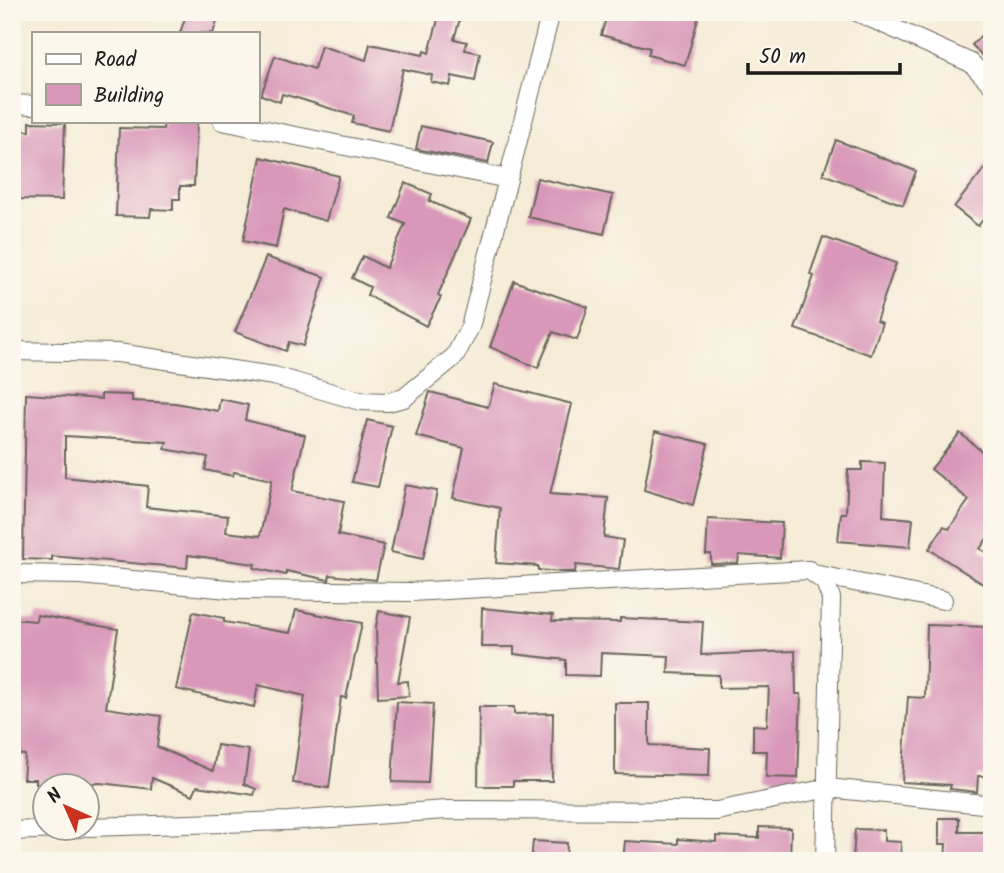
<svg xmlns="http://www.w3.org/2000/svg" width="1004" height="873" font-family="Kalam,sans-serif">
<rect width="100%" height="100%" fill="#fbf7ec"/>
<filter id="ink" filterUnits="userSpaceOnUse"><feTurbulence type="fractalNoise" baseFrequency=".0143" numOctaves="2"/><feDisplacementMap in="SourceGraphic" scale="14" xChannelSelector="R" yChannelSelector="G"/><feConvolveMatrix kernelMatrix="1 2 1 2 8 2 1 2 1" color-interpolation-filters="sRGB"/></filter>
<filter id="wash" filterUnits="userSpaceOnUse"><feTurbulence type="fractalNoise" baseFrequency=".00686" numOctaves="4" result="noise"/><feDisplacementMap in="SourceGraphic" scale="28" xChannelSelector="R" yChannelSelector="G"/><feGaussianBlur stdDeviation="1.57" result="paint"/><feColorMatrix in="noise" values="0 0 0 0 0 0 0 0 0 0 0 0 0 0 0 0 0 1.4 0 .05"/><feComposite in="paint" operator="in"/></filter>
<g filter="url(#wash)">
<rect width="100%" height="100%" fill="#f5ecd7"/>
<g id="blocks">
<g fill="#d998b9" fill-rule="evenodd">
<polygon points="187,12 220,12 213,33 180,33"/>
<polygon points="440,12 462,12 454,39 467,42 465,50 480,53 475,81 452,76 450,86 431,82 432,75 403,69 389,131 352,123 354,116 297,98 282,94 280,102 261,95 275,56 314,69 321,46 366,60 370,44 423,55 424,51 429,53"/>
<polygon points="608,12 700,12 685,65 648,55 650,48 601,35"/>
<polygon points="992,24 992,65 972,45"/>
<polygon points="164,121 197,121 194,186 180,186 180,199 173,199 173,210 151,209 150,217 116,216 119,128 163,129"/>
<polygon points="30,122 65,123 62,200 12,199 12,130 30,131"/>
<polygon points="421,126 493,142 488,163 416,149"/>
<polygon points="836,140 916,171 903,205 823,174"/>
<polygon points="261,157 339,176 326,221 284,209 276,248 243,241"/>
<polygon points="992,159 992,208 978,226 954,207"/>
<polygon points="537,178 613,195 604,234 528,217"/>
<polygon points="405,183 432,194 429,201 471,219 438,295 441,297 426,326 367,295 370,287 352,278 363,256 386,268 405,224 391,218"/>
<polygon points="823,237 896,263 876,321 882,323 871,355 795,329 814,276 810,274"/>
<polygon points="266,257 325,277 303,346 289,342 286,351 235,332"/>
<polygon points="514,281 588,307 577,340 553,332 538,368 490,347"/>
<polygon points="495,384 572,404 550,494 608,498 604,537 623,540 619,569 576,565 575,572 562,572 538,570 538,566 496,563 500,508 453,498 464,448 416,436 430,392 488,407"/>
<path d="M 26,394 L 101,399 L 101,394 L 132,395 L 132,401 L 175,403 L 218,411 L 220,399 L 248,405 L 245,420 L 305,435 L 292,491 L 344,501 L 338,535 L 384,545 L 376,580 L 330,575 L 329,580 L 286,571 L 286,575 L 254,568 L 255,564 L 188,555 L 187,568 L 52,556 L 52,560 L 23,559 ZM 65,436 L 167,442 L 165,449 L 208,457 L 205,470 L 233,476 L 234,472 L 272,480 L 260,536 L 226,532 L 228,516 L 146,507 L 148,486 L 65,477 Z"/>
<polygon points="367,420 392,426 378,487 352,482"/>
<polygon points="655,431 708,444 693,505 644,490"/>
<polygon points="960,433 992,460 992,531 980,549 992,556 992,570 983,584 929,549 944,526 949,529 969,500 931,469"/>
<polygon points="862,462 885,463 883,516 913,519 910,547 838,541 841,513 846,513 848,470 862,470"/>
<polygon points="405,485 437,491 423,559 391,552"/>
<polygon points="708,519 782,523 780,558 739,555 738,563 711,564 711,554 706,554"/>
<polygon points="482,608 553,615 552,621 620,622 620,618 703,622 701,655 795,651 796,694 801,694 798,778 766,777 767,751 753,751 753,725 767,726 769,687 719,688 719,675 668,673 669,656 601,653 600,676 566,675 566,660 514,654 514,647 481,647"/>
<polygon points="296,610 362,623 346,698 341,697 329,788 293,783 305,696 258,685 254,707 176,689 193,612 224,618 224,622 290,633"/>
<polygon points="379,611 410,617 398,682 408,681 409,696 378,698 376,627"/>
<polygon points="37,615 118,629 106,708 161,716 157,747 213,771 217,745 249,750 244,784 256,789 254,795 197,786 193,795 152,778 151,789 100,783 36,784 36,779 23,779 25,755 12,754 12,619 36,621"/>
<polygon points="927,625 992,627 985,776 978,776 977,792 950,789 951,785 902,782 908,697 925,698"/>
<polygon points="397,702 433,704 428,783 392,782"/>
<polygon points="615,703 649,703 649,745 710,748 709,776 615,774"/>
<polygon points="479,707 514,707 514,714 553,713 552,781 513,781 513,786 478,786"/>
<polygon points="939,818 959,818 959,832 992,832 992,861 945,861 946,844 939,844"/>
<polygon points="759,827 791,828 790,861 623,861 625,841 678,844 678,839 716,842 716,836 759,838"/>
<polygon points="855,829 884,830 884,841 901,842 900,861 853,861"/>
<polygon points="533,841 567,843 566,861 531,861"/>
</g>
</g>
</g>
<g filter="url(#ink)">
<use href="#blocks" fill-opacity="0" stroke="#68655d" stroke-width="2"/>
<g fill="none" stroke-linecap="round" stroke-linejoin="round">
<defs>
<g id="minor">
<polyline points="857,12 971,63 992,85"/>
<polyline points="12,104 33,105"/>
<polyline points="222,121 508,179"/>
<polyline points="12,351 118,353 274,376 360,401 388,402 404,398 455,356 470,327 551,12"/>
<polyline points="12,574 80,575 239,590 411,592 809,570 825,582 831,598 825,861"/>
<polyline points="819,575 943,600"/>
<polyline points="88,827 288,821 446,810 717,811 828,788 992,805"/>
<polyline points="12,831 80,828"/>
</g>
</defs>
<use href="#minor" stroke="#68655d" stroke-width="20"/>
<use href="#minor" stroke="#fff" stroke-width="18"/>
</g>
</g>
<rect width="1004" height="873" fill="none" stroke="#fbf7ec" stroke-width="42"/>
<rect x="32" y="32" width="228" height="91" fill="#fbf7ec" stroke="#a29f99" stroke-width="2"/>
<rect x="46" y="54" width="35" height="10" fill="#ffffff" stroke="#a29f99" stroke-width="2"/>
<text x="94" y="66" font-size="21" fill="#1c1c1c">Road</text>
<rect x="46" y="84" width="35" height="21" fill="#d998b9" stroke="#a29f99" stroke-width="2"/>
<text x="94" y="102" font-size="21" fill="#1c1c1c">Building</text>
<g transform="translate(66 807) rotate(315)"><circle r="33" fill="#fbf7ec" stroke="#a29f99" stroke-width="2"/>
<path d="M0-5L12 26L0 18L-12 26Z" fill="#c8321e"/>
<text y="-10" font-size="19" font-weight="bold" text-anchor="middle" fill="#1c1c1c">N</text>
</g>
<path d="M748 63v10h152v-10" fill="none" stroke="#1c1c1c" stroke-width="3.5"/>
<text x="759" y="63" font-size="21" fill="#1c1c1c" stroke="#fbf7ec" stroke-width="5" paint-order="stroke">50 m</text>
</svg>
